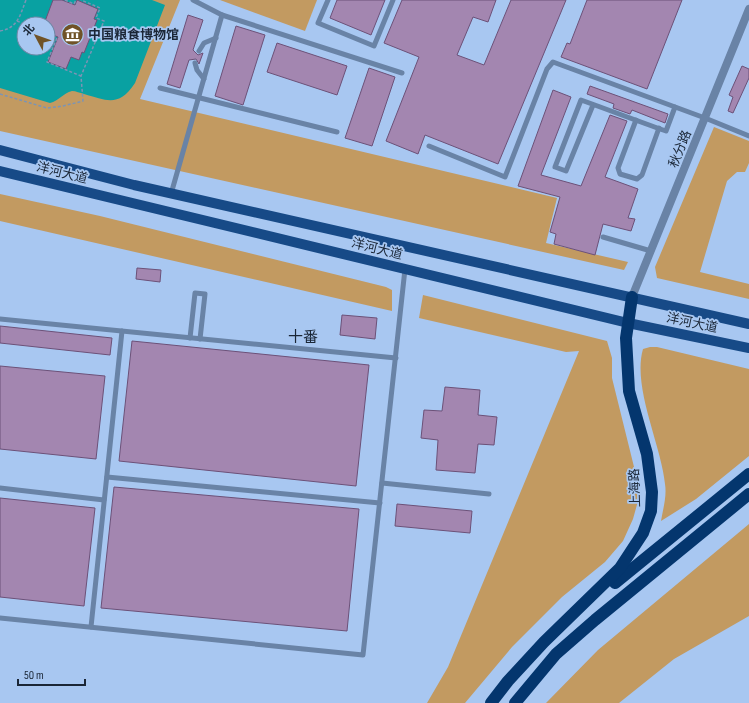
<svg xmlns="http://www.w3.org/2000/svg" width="749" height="703" font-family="'Sofia Sans Condensed','Noto Sans SC',sans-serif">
<rect width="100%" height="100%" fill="#a8c7f1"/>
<g fill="#c29a61" fill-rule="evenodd">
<path d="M 0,0 L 180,0 L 140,99 L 557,198 L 546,243 L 628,262 L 624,270 L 0,131 ZM 24,24 L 48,24 L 48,48 L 24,48 Z"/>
<polygon points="220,0 317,0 305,31"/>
<polygon points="714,127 749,141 749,163 745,172 737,172 727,181 700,272 749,284 749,299 657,278 655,267"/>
<polygon points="0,194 100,216 386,287 392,290 392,311 0,221"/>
<polygon points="423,295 607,341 612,358 612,378 637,479 638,501 633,519 623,541 605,562 562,597 512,647 465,703 427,703 448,667 579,351 566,352 419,318"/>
<path d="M 650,347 L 657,347 L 749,369 L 749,456 L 696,499 L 661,521 C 663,509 667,496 665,484 C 661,444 632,387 643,349 Z"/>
<polygon points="749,524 749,616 674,659 619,703 546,703 598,650"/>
</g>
<path fill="#09a1a2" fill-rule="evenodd" d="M 0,0 L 152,0 L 165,5 L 135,83 C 119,107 108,101 84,94 C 80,93 76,91 72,91 C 63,93 59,101 50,103 L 0,88 ZM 24,24 L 48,24 L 48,48 L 24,48 Z"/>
<g fill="#a386b0" stroke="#6c5178">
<polygon points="53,0 62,0 75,5 77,0 98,9 94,19 97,20 84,53 82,52 79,60 71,57 66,69 48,62 58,37 48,33 48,24 44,24"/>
<polygon points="337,0 385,0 371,35 330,18"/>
<polygon points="402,0 496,0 488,22 473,17 457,55 484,65 511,0 566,0 498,164 425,135 418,154 386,141 419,57 384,43"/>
<polygon points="587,0 682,0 647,89 561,57 567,43 570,44"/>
<polygon points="188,15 203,20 193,50 198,55 203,53 199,64 196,59 189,60 180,88 167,84"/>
<polygon points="236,26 265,35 243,105 215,96"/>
<polygon points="277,43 347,66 337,95 267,72"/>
<polygon points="742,66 749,69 749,78 733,113 728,111 733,97 729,95"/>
<polygon points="369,68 395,77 372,146 345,138"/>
<polygon points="590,86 668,114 665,123 632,110 630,114 613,108 614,104 587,94"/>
<polygon points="553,90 571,97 541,175 581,186 610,115 627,121 605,177 638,189 628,218 635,219 631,231 603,224 595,255 554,244 556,234 550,232 560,197 518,186"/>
<polygon points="137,268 161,270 160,282 136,279"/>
<polygon points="342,315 377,318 375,339 340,335"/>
<polygon points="0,326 112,338 110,355 0,343"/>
<polygon points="132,341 369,365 356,486 119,461"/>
<polygon points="0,366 105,376 96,459 0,449"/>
<polygon points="445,387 480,390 478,415 497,417 494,445 478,444 475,473 436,470 438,440 421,438 424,410 442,411"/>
<polygon points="114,487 359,509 347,631 101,608"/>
<polygon points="0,498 95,508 84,606 0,597"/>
<polygon points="397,504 472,511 470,533 395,526"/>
</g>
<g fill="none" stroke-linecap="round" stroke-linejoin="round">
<g stroke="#7b94b5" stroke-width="1.5" stroke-dasharray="3 2" stroke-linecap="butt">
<polyline points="65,0 74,4 76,0"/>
<polyline points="17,21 24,24"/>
<path d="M 0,31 C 18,28 20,15 26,0"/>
<polyline points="48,34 57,38 47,62 81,76"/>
<polyline points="0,94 47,108 63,106 83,101 81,76 104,21 96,18 100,8 81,0"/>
</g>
<g stroke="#6983a6" stroke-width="5">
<polyline points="193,0 222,15 402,73"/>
<polyline points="328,0 318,23 374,46 393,0"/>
<polyline points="199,51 204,43 216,38"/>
<polyline points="195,63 197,70 204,79"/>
<polyline points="160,88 337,132"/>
<path d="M 593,105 L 566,171 L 555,167 L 581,100 C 609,110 637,121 666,131 L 675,107"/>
<polyline points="636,120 618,168 620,174 637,179 642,175 659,128"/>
<polyline points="429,146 505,177 547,69 553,62 705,118 749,136"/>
<polyline points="171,194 222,15"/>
<polyline points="603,237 651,251"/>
<polyline points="0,319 396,358"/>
<polyline points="190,338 195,293 205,294 200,339"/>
<polyline points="107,477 380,503"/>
<polyline points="382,483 489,494"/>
<polyline points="0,488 104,500"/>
<polyline points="0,618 363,655 405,269"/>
<polyline points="91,627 122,331"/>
</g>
<polyline stroke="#6983a6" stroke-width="8" points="632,297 749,9"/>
<g stroke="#174a87" stroke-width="10">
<polyline points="0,150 134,185 749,324"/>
<polyline points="0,171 628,323 749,348"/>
</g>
<g stroke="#04366e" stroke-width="12">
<polyline points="615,583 749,474"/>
<polyline points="491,703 508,681 544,642 620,568 643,533 651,511 652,492 647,454 629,391 626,338 632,297"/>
<polyline points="515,703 556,654 595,620 749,494"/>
</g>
</g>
<defs>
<symbol id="museum-disc" viewBox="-11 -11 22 22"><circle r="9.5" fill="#705327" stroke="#a8c7f1"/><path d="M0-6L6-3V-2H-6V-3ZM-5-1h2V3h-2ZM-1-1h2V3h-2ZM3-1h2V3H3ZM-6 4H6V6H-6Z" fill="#fff"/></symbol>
</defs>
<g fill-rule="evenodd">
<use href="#museum-disc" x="60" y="22" width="25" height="25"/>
</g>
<g text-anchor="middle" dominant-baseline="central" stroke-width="3.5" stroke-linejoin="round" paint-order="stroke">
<g font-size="13" font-weight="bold" fill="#1a2636" stroke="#a8c7f1" text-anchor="start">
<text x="88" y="35">中国粮食博物馆</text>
</g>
<g font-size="13" fill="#1a2636" stroke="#a8c7f1">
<text transform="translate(680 149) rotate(-68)">秋分路</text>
<text transform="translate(62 173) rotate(14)">洋河大道</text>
<text transform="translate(377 249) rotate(14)">洋河大道</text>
<text transform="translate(692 323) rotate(12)">洋河大道</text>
<text transform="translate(635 488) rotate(-92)">上海路</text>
</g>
<g font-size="15" fill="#1a2636" stroke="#a8c7f1">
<text x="303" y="337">十番</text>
</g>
</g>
<g transform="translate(36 36) rotate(311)"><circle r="19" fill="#a8c7f1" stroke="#6f87a6"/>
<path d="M0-3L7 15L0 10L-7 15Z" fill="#705327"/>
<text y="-6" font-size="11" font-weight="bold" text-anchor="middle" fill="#1a2636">北</text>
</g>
<path d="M18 679v6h67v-6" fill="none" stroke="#1a2636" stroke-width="2"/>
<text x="24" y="679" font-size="12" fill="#1a2636" stroke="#a8c7f1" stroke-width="3" paint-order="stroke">50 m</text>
</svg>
